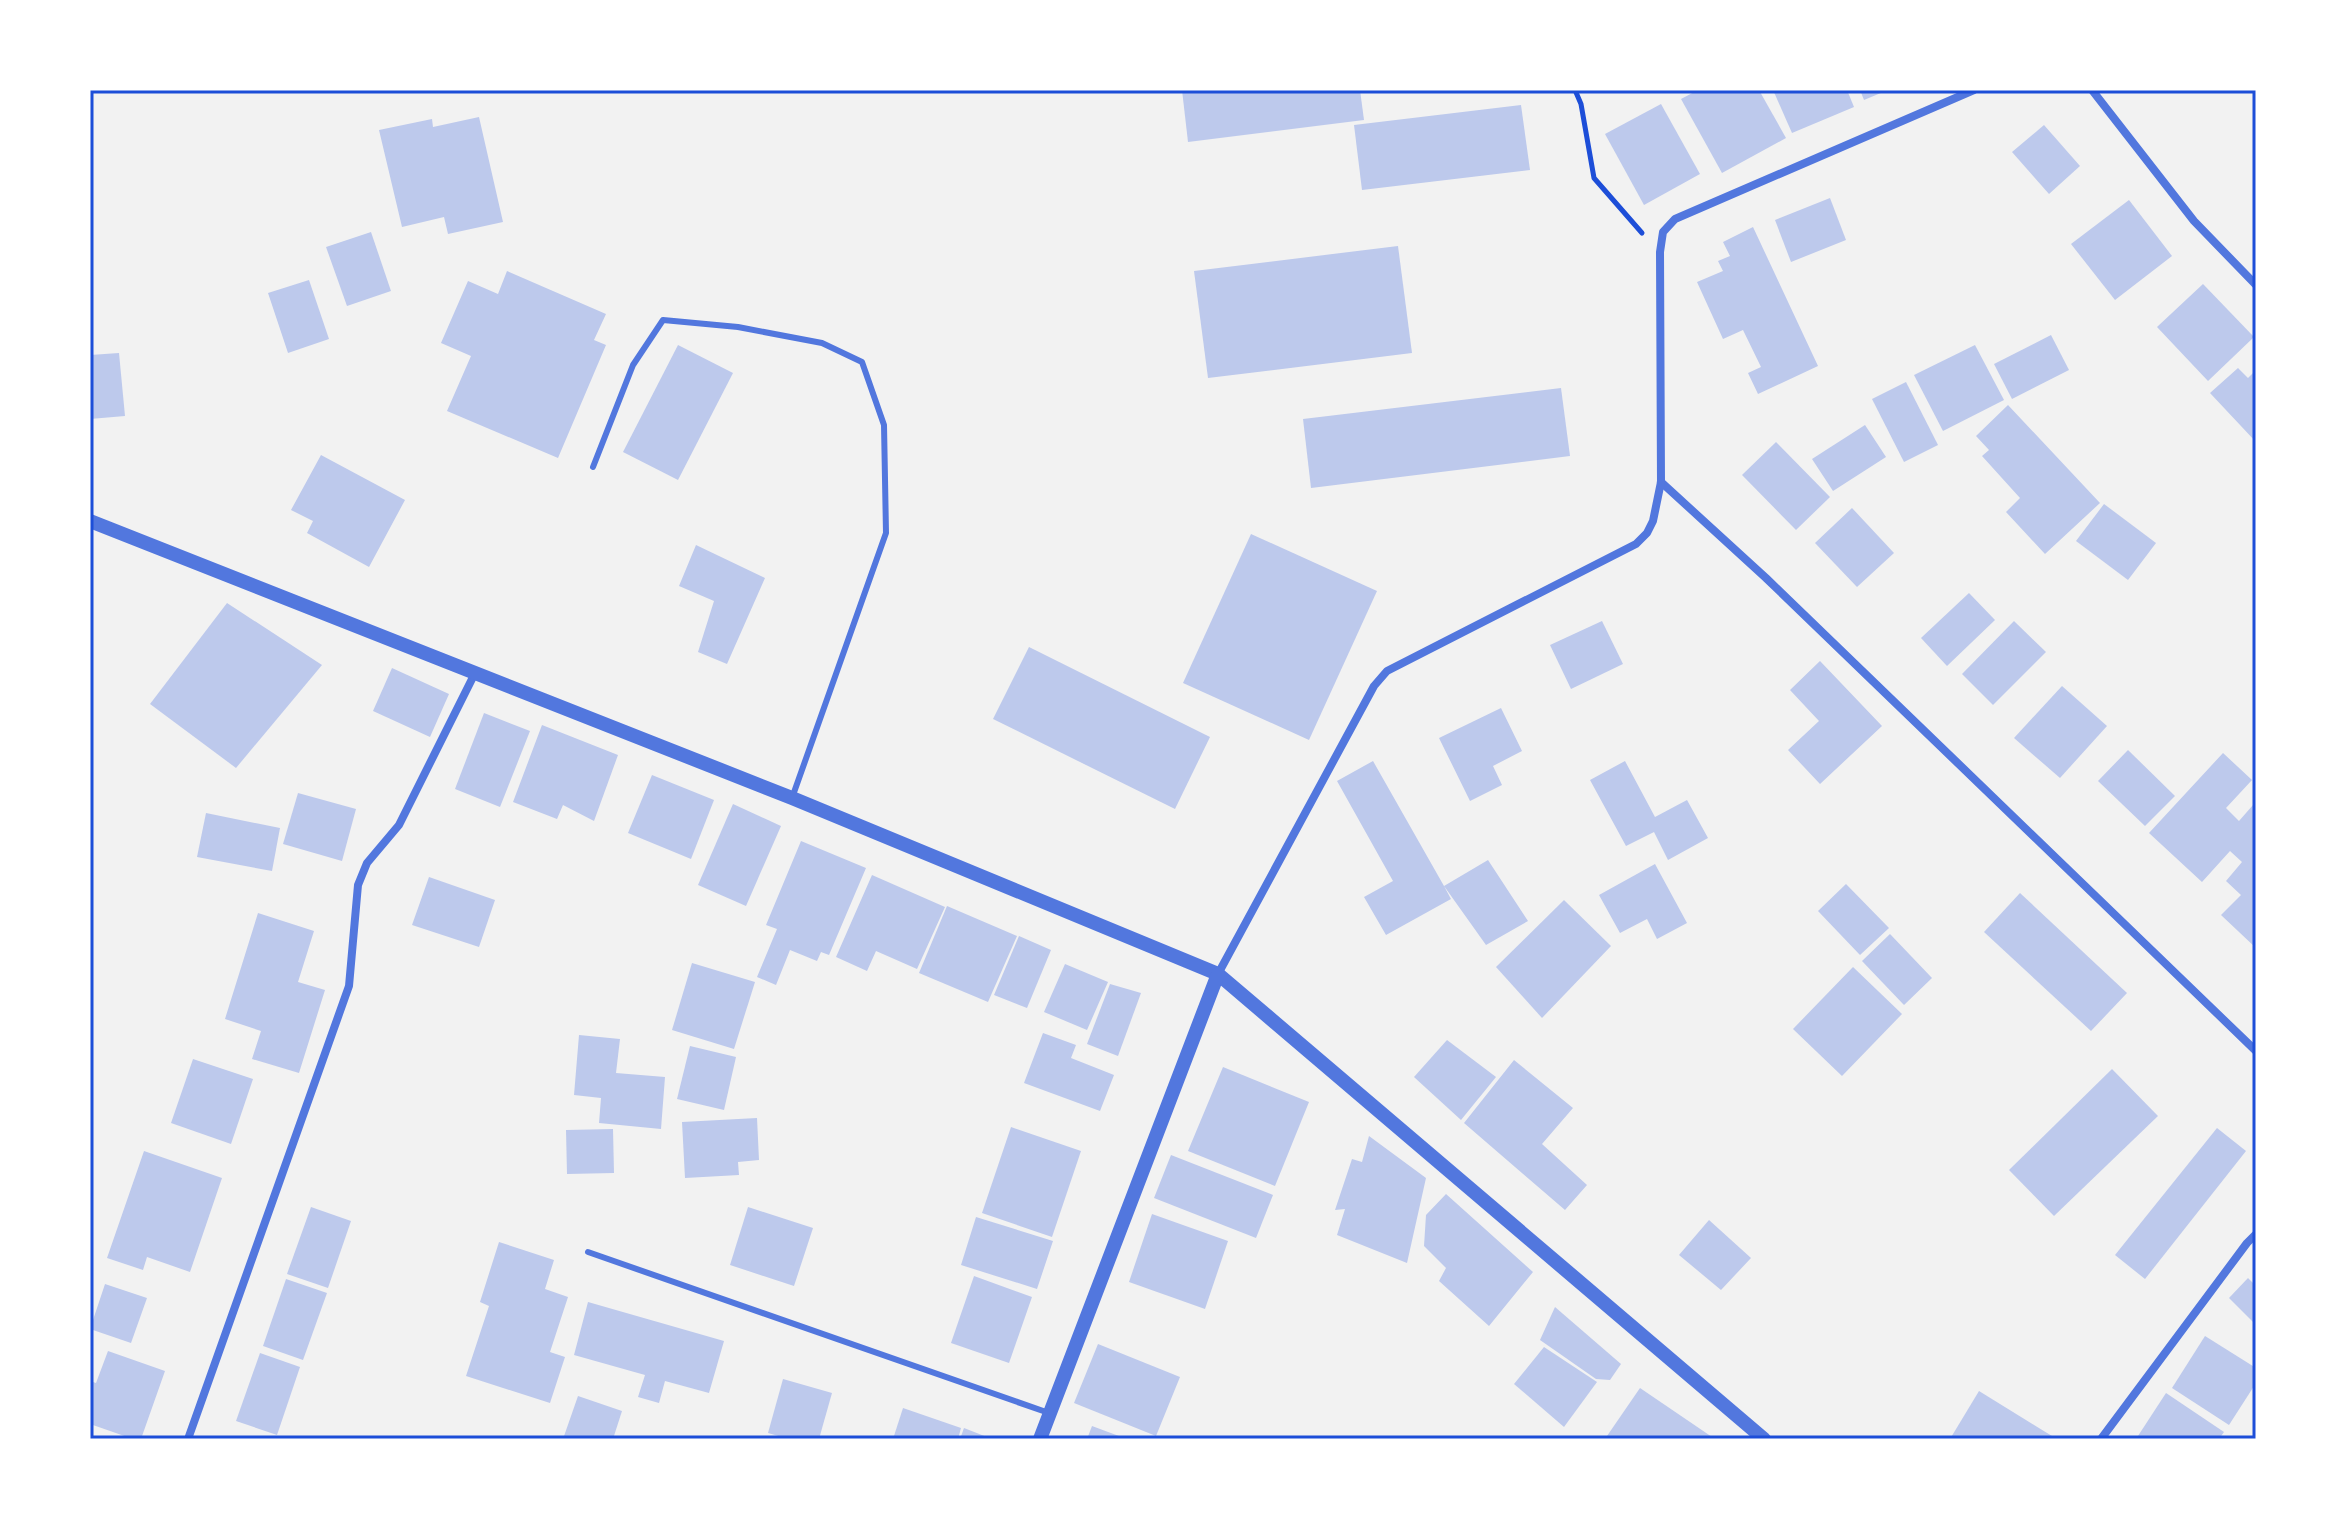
<svg xmlns="http://www.w3.org/2000/svg" width="2346" height="1529" font-family="'Archivo Narrow',sans-serif">
<rect width="100%" height="100%" fill="#f2f2f2"/>
<g fill="#bdc9ec">
<polygon points="1182,90 1360,90 1364,120 1188,142"/>
<polygon points="1698,90 1759,90 1786,138 1722,173 1681,99"/>
<polygon points="1773,90 1847,90 1854,107 1792,133"/>
<polygon points="1860,90 1888,90 1864,100"/>
<polygon points="1661,104 1700,174 1644,205 1605,134"/>
<polygon points="1521,105 1530,170 1362,190 1354,125"/>
<polygon points="479,117 503,222 448,234 444,217 402,227 379,130 432,119 433,127"/>
<polygon points="2044,125 2080,166 2049,194 2012,152"/>
<polygon points="1830,198 1846,240 1791,262 1775,220"/>
<polygon points="2129,200 2172,256 2115,300 2071,244"/>
<polygon points="1753,227 1818,366 1758,394 1748,373 1761,367 1743,330 1723,339 1697,282 1723,271 1718,261 1730,256 1723,242"/>
<polygon points="371,232 391,291 347,306 326,247"/>
<polygon points="1398,246 1412,353 1208,378 1194,271"/>
<polygon points="507,271 606,314 594,340 606,345 558,458 447,411 471,356 441,343 468,281 498,294"/>
<polygon points="309,280 329,339 288,353 268,293"/>
<polygon points="2203,284 2254,337 2208,381 2157,327"/>
<polygon points="2051,335 2069,370 2012,399 1994,364"/>
<polygon points="678,345 733,373 678,480 623,452"/>
<polygon points="1975,345 2004,400 1943,431 1914,375"/>
<polygon points="119,353 125,416 90,419 90,355"/>
<polygon points="2238,368 2248,378 2256,370 2256,442 2210,393"/>
<polygon points="1906,382 1938,445 1904,462 1872,399"/>
<polygon points="1561,388 1570,456 1311,488 1303,419"/>
<polygon points="2008,405 2100,503 2045,554 2006,512 2020,498 1982,456 1989,450 1976,436"/>
<polygon points="1865,425 1886,457 1833,491 1812,459"/>
<polygon points="1776,442 1830,497 1796,530 1742,475"/>
<polygon points="321,455 405,500 369,567 307,533 313,521 291,510"/>
<polygon points="2104,504 2156,543 2128,580 2076,541"/>
<polygon points="1852,508 1894,553 1857,587 1815,543"/>
<polygon points="1251,534 1377,591 1309,740 1183,683"/>
<polygon points="696,545 765,578 727,664 698,652 714,601 679,586"/>
<polygon points="1969,593 1995,620 1947,666 1921,638"/>
<polygon points="227,603 322,665 236,768 150,704"/>
<polygon points="1602,621 1623,664 1571,689 1550,645"/>
<polygon points="2014,621 2046,652 1993,705 1962,674"/>
<polygon points="1029,647 1210,737 1175,809 993,719"/>
<polygon points="1820,661 1882,726 1820,784 1788,750 1819,721 1790,690"/>
<polygon points="392,668 449,694 430,737 373,711"/>
<polygon points="2062,686 2107,726 2060,778 2014,738"/>
<polygon points="1501,708 1522,751 1493,766 1502,785 1470,801 1439,738"/>
<polygon points="484,713 530,731 500,807 455,789"/>
<polygon points="542,725 618,755 594,821 563,805 557,819 513,802"/>
<polygon points="2128,750 2175,796 2145,826 2098,781"/>
<polygon points="2223,753 2252,780 2226,808 2239,821 2253,805 2256,807 2256,948 2221,915 2241,895 2226,881 2242,862 2230,851 2202,882 2149,833"/>
<polygon points="1373,761 1444,886 1488,860 1528,921 1486,945 1444,886 1451,899 1386,935 1364,897 1393,881 1337,781"/>
<polygon points="1625,761 1655,817 1687,800 1708,838 1668,860 1654,832 1626,846 1590,780"/>
<polygon points="652,775 714,800 691,859 628,833"/>
<polygon points="298,793 356,809 342,861 283,844"/>
<polygon points="733,804 781,826 746,906 698,885"/>
<polygon points="206,813 280,828 272,871 197,857"/>
<polygon points="801,841 866,868 829,955 821,952 817,961 790,950 776,985 757,977 777,929 766,925"/>
<polygon points="1655,864 1687,923 1657,939 1647,919 1620,933 1599,895"/>
<polygon points="872,875 945,907 917,969 876,951 867,971 836,957"/>
<polygon points="429,877 495,900 479,947 412,925"/>
<polygon points="1846,884 1889,928 1860,955 1818,911"/>
<polygon points="2020,893 2127,993 2091,1031 1984,932"/>
<polygon points="1564,900 1611,946 1542,1018 1496,967"/>
<polygon points="947,906 1017,936 988,1002 919,973"/>
<polygon points="258,913 314,931 298,982 325,990 299,1073 252,1059 261,1031 225,1019"/>
<polygon points="1890,934 1932,978 1904,1005 1862,961"/>
<polygon points="1019,936 1051,950 1027,1008 994,995"/>
<polygon points="692,963 755,982 734,1049 672,1030"/>
<polygon points="1065,964 1108,982 1087,1030 1044,1012"/>
<polygon points="1853,967 1902,1014 1842,1076 1793,1029"/>
<polygon points="1110,984 1141,993 1118,1056 1087,1044"/>
<polygon points="1043,1033 1076,1045 1071,1058 1114,1075 1100,1111 1024,1083"/>
<polygon points="579,1035 620,1039 616,1073 665,1077 661,1129 599,1123 601,1098 574,1095"/>
<polygon points="1447,1040 1496,1077 1461,1120 1414,1077"/>
<polygon points="690,1046 736,1057 724,1110 677,1099"/>
<polygon points="193,1059 253,1079 231,1144 171,1123"/>
<polygon points="1514,1060 1573,1108 1542,1144 1587,1185 1565,1210 1464,1123"/>
<polygon points="1223,1067 1309,1102 1275,1186 1188,1151"/>
<polygon points="2112,1069 2158,1116 2054,1216 2009,1170"/>
<polygon points="757,1118 759,1160 738,1162 739,1175 685,1178 682,1122"/>
<polygon points="1011,1127 1081,1151 1052,1237 982,1213"/>
<polygon points="2217,1128 2246,1151 2145,1279 2115,1255"/>
<polygon points="613,1129 614,1173 567,1174 566,1130"/>
<polygon points="1369,1136 1426,1178 1407,1263 1337,1235 1345,1209 1335,1210 1352,1159 1362,1162"/>
<polygon points="144,1151 222,1178 190,1272 147,1257 143,1270 107,1258"/>
<polygon points="1171,1155 1273,1195 1256,1238 1154,1198"/>
<polygon points="1446,1194 1533,1272 1489,1326 1439,1281 1446,1268 1424,1246 1426,1215"/>
<polygon points="311,1207 351,1221 328,1288 287,1274"/>
<polygon points="748,1207 813,1228 794,1286 730,1265"/>
<polygon points="1152,1214 1228,1241 1205,1309 1129,1282"/>
<polygon points="976,1217 1053,1241 1037,1289 961,1265"/>
<polygon points="1709,1220 1751,1258 1721,1290 1679,1255"/>
<polygon points="499,1242 554,1260 545,1289 568,1297 550,1352 565,1357 550,1403 466,1376 489,1306 480,1302"/>
<polygon points="974,1276 1032,1297 1009,1363 951,1343"/>
<polygon points="2248,1278 2256,1286 2256,1319 2253,1322 2229,1298"/>
<polygon points="286,1279 327,1293 303,1360 263,1346"/>
<polygon points="105,1284 147,1298 131,1343 90,1329"/>
<polygon points="588,1302 724,1341 709,1393 665,1381 659,1403 638,1397 645,1375 574,1355"/>
<polygon points="1555,1307 1621,1364 1610,1380 1596,1379 1540,1340"/>
<polygon points="2205,1336 2256,1368 2256,1383 2229,1425 2172,1388"/>
<polygon points="1098,1344 1180,1377 1156,1436 1074,1403"/>
<polygon points="1544,1347 1597,1382 1564,1427 1514,1384"/>
<polygon points="108,1351 165,1371 141,1439 133,1439 90,1424 90,1381 96,1383"/>
<polygon points="260,1353 300,1367 277,1435 236,1421"/>
<polygon points="783,1379 832,1393 819,1439 789,1439 768,1433"/>
<polygon points="1640,1388 1715,1439 1611,1439 1607,1436"/>
<polygon points="1979,1391 2052,1436 2050,1439 1950,1439"/>
<polygon points="2166,1393 2224,1432 2219,1439 2136,1439"/>
<polygon points="578,1396 622,1411 613,1439 563,1439"/>
<polygon points="903,1408 961,1428 958,1439 893,1439"/>
<polygon points="1092,1426 1127,1439 1087,1439"/>
<polygon points="964,1428 992,1439 960,1439"/>
</g>
<g fill="none" stroke-linecap="round" stroke-linejoin="round">
<polyline stroke="#1d4ed8" stroke-width="5" points="1575,90 1581,104 1594,178 1642,233"/>
<g stroke="#5277de" stroke-width="6">
<polyline points="593,467 633,365 663,320 738,327 822,343 862,362 884,425 886,533 792,798"/>
<polyline points="588,1252 1049,1413"/>
</g>
<g stroke="#5277de" stroke-width="8">
<polyline points="2092,90 2194,221 2256,285"/>
<polyline points="1661,482 1766,578 2256,1051"/>
<polyline points="1218,974 1374,686 1387,671 1636,544 1647,533 1653,521 1661,482 1660,252 1663,232 1675,219 1974,90"/>
<polyline points="188,1439 349,986 358,885 367,863 399,825 475,673"/>
<polyline points="2101,1439 2247,1243 2256,1234"/>
</g>
<g stroke="#5277de" stroke-width="14">
<polyline points="90,521 792,798 1218,974 1764,1439"/>
<polyline points="1040,1439 1218,974"/>
</g>
</g>
<rect width="2346" height="1529" fill="none" stroke="#ffffff" stroke-width="184"/>
<rect x="92" y="92" width="2162" height="1345" fill="none" stroke="#1d4ed8" stroke-width="3"/>
</svg>
